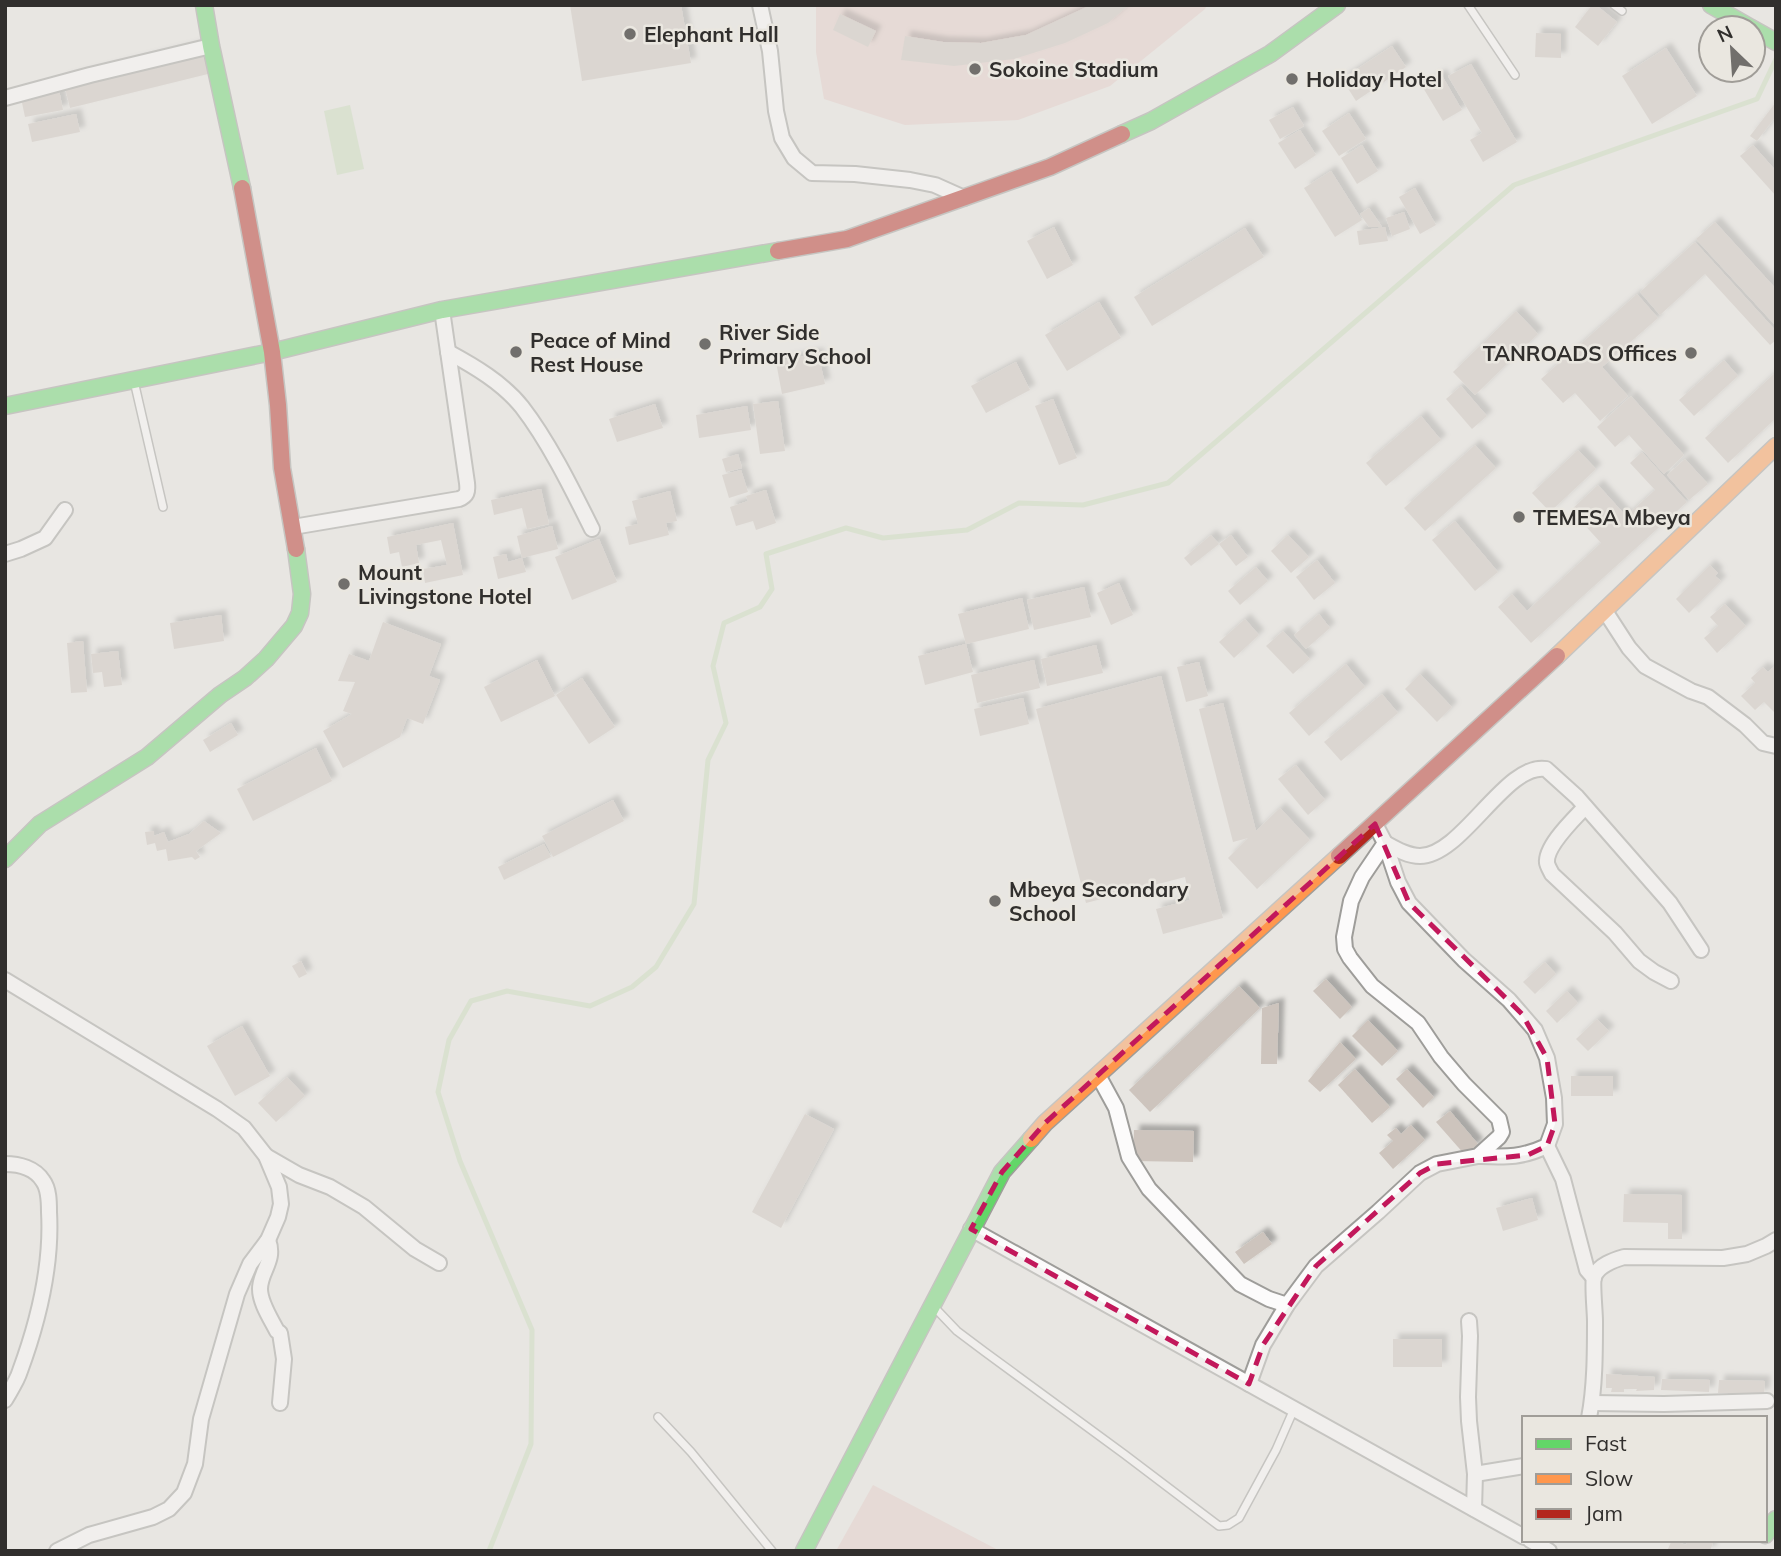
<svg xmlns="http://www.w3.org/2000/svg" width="1781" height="1556" font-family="Mulish,sans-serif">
<defs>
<filter id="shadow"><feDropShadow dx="5.5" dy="-5.5" stdDeviation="2" flood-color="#0004"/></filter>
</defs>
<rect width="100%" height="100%" fill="#e8e6e2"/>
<g fill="#e4ccc7">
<polygon points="816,5 1207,5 1205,9 1110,86 1018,120 905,125 824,99 816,52"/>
<polygon points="873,1485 1000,1551 836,1551"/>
</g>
<polygon fill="#cadbbb" points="350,105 364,169 337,175 324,111"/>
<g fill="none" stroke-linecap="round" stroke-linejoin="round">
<polyline stroke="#cadbbb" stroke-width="5" points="489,1551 531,1444 532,1330 460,1161 438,1092 449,1040 471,1001 507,991 590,1006 632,987 656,967 694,904 708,760 726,723 713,666 724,623 760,607 772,589 766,554 846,528 883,538 967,530 1019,503 1083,505 1168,483 1514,185 1757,99 1776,59"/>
</g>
<g fill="#cdc4bd" filter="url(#shadow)">
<polygon points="570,5 681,5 691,63 582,81"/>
<polygon points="1091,5 1129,5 1108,23 1065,43 1014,59 954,66 901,60 905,36 943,42 981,43 1026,35"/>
<polygon points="1592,5 1596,5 1617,22 1598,46 1575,27"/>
<polygon points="840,14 876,31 868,47 833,30"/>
<polygon points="1536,33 1561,34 1561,58 1535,57"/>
<polygon points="205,44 212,73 70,108 63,80"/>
<polygon points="1392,46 1406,67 1356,101 1342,79"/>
<polygon points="1666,48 1697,96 1652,124 1622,76"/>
<polygon points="1471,64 1517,142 1483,162 1470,140 1482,133 1448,76"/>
<polygon points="1441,74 1462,110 1443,121 1422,86"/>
<polygon points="59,90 63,110 25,117 21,98"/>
<polygon points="1776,102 1776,116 1757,141 1750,136"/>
<polygon points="1293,107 1304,126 1280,139 1269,120"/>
<polygon points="1349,113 1366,139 1339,156 1322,131"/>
<polygon points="76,114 80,132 32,142 28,124"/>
<polygon points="1300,130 1316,155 1295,169 1278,143"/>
<polygon points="1362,145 1378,171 1357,184 1341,158"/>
<polygon points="1753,145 1776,171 1776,196 1740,156"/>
<polygon points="1331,171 1362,220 1335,237 1304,188"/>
<polygon points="1415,188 1436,225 1420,234 1399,197"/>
<polygon points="1369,208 1382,227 1369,227 1360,214"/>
<polygon points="1404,212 1410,229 1392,236 1386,218"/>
<polygon points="1715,222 1776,289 1776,326 1696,239"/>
<polygon points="1054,227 1073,265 1047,279 1027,241"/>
<polygon points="1385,227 1388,241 1359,245 1357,231"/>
<polygon points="1245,228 1264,257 1152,326 1134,297"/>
<polygon points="1695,242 1776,331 1776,340 1770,345 1705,274 1660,315 1640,292"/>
<polygon points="1637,294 1658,318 1602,367 1628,396 1600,421 1575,393 1563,403 1541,379"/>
<polygon points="1099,302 1121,338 1067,371 1045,335"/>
<polygon points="1516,311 1538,334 1475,395 1453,372"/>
<polygon points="818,353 825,384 782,394 776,362"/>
<polygon points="1724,360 1738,376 1694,416 1679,400"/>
<polygon points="1016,362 1030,390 986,413 971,386"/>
<polygon points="1776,372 1776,418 1728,463 1705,438"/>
<polygon points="1461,386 1487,416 1472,429 1446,399"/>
<polygon points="1631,396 1684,455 1664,474 1629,435 1615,447 1597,427"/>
<polygon points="1053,399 1077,458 1059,465 1035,406"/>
<polygon points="778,401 785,451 760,454 753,404"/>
<polygon points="655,404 663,428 617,442 609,419"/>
<polygon points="747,406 751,430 699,438 696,415"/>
<polygon points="1421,416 1441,440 1386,486 1366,463"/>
<polygon points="1475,445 1496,468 1425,531 1404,508"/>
<polygon points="1578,450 1596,469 1550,512 1532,493"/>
<polygon points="1642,452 1687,502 1531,643 1498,607 1512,594 1527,611 1601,543 1571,510 1598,485 1626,516 1655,490 1630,463"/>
<polygon points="738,454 742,468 726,472 722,459"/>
<polygon points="1685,459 1708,484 1689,500 1667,475"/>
<polygon points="741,470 748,492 729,498 722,475"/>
<polygon points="541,489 549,524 527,529 522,508 494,515 491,500"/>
<polygon points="766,490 776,523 756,530 753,521 736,526 730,507 748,501 746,496"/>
<polygon points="670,491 677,521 666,523 669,535 629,545 625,527 638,524 632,501"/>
<polygon points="1455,521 1498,572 1475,591 1432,540"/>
<polygon points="453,523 463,575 425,583 423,569 447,565 441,540 416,545 419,563 402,567 399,552 390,554 387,537"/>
<polygon points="552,526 558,549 522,558 517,536"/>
<polygon points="1211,535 1219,544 1191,566 1184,558"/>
<polygon points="1231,535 1248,557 1236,566 1219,544"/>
<polygon points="1288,535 1309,557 1291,573 1271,551"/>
<polygon points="599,539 617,582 572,600 555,557"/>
<polygon points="506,554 508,562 522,558 526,572 498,579 493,557"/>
<polygon points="1317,560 1335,583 1314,600 1296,577"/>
<polygon points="1710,565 1718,573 1715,576 1721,581 1689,613 1676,599"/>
<polygon points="1256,567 1268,581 1240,605 1228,591"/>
<polygon points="1119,583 1133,615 1111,625 1097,593"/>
<polygon points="1084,587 1091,617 1034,630 1027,600"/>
<polygon points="1022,598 1029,629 966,644 958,614"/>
<polygon points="1725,604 1746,626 1717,653 1704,638 1718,626 1710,617"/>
<polygon points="1319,614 1330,628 1306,649 1294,635"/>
<polygon points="221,615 224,641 174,649 170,623"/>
<polygon points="1245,619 1259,635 1234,658 1219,642"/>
<polygon points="383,622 441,644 429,676 440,680 423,724 407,718 400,737 343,768 323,731 352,714 343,711 355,682 338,681 349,654 369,661"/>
<polygon points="1283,631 1310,659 1293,674 1266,646"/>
<polygon points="83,641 87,692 71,693 67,643"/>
<polygon points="966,644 973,672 925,685 918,656"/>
<polygon points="1096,645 1103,673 1047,686 1041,659"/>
<polygon points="118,651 122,685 104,687 102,672 93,673 91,654"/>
<polygon points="537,660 555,696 501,722 484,687"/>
<polygon points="1034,660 1040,688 977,703 971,675"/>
<polygon points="1199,662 1208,696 1186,702 1177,667"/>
<polygon points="1346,664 1365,687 1309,736 1289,713"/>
<polygon points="1776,665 1776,714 1764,702 1755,710 1741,696 1755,683 1751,678 1763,667 1768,672"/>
<polygon points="1420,674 1452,707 1437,722 1405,689"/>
<polygon points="1161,676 1223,918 1163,934 1156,909 1190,900 1185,877 1086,903 1036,709"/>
<polygon points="582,678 615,727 589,744 556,695"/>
<polygon points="1382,694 1398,713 1341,761 1324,742"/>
<polygon points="1023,698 1029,724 980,736 974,709"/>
<polygon points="1223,703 1256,831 1280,808 1310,840 1257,889 1228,858 1248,838 1233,842 1199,709"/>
<polygon points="231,723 238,735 210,752 203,740"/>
<polygon points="316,748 332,781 253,821 237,789"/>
<polygon points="1296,765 1325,800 1308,815 1278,779"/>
<polygon points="613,800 624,821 553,857 542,836"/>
<polygon points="204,821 221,833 196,851 200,857 195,860 192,857 168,861 166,849 157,851 155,843 147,845 145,832 154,831 154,836 164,832 168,842 189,834"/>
<polygon points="544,844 551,857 504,880 498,867"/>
<polygon points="301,961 307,974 299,978 292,966"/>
<polygon points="1545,962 1556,974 1535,994 1523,982"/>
<polygon points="1326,979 1352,1007 1340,1019 1313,991"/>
<polygon points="1239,986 1260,1008 1150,1112 1129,1090"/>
<polygon points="1567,991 1578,1003 1557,1023 1546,1011"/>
<polygon points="1279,1003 1277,1064 1261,1064 1262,1008"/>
<polygon points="1597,1019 1609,1031 1588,1051 1576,1039"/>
<polygon points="1368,1020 1398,1051 1382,1066 1352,1036"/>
<polygon points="242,1026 270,1076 235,1096 207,1046"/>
<polygon points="1340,1042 1356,1059 1320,1092 1308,1081"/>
<polygon points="1355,1069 1390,1107 1372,1123 1338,1085"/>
<polygon points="1407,1069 1434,1097 1423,1108 1396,1079"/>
<rect x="1571" y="1076" width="42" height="20"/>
<polygon points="287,1077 305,1096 276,1122 258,1103"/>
<polygon points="1450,1111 1478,1144 1465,1155 1436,1122"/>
<polygon points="805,1114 834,1129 781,1228 752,1212"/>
<polygon points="1411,1125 1425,1140 1393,1169 1379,1153 1393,1141 1387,1135 1396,1128 1401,1134"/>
<polygon points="1134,1130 1194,1131 1193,1162 1133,1161"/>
<polygon points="1624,1194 1682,1195 1682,1239 1668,1239 1668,1223 1623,1222"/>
<polygon points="1532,1198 1538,1220 1503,1231 1496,1208"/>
<polygon points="1263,1232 1272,1244 1244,1264 1235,1252"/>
<rect x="1393" y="1339" width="49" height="28"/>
<polygon points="1606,1374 1655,1377 1654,1390 1636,1391 1637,1389 1624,1389 1624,1392 1611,1392 1612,1388 1606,1388"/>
<polygon points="1662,1379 1710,1380 1709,1392 1661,1390"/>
<polygon points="1719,1380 1765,1381 1764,1394 1745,1396 1745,1394 1734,1393 1734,1396 1728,1395 1728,1393 1718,1393"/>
<polygon points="1672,1540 1686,1545 1689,1540 1714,1540 1710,1551 1667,1551"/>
</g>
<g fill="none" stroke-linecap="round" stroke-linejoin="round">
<defs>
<g id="lane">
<polyline points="1468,5 1515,75"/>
<polyline points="1614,5 1622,11"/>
<polyline points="134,381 163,507"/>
<polyline points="936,1309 957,1331 985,1352 1124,1454 1219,1526 1228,1525 1239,1518 1276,1450 1294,1409"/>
<polyline points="658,1417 691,1452 772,1551"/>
</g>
<g id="street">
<polyline points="760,5 770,51 776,111 782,138 794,158 812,173 855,174 910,180 935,185 964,198"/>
<polyline points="5,98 90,75 211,46"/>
<path d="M 448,352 C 474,366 503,383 522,407 C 549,442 572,489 592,529"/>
<path d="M 293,527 L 459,499 C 467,496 468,492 467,483 L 442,310"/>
<polyline points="5,554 21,549 45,538 65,510"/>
<polyline points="1605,611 1629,648 1645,666 1691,691 1708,697 1745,725 1763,743 1776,746"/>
<path d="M 1585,807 C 1574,819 1545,846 1547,863 C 1547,865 1551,872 1552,874 L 1615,933 L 1639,961 L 1654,972 L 1671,981"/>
<path d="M 1385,843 L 1398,882 L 1409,903 L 1464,960 L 1509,1000 L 1535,1030 L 1547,1058 L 1554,1098 L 1555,1124 L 1547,1146 C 1521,1158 1507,1157 1478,1156"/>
<path d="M 1385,843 C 1396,849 1408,856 1420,856 C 1462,856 1506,762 1546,769 L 1577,797 L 1670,903 L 1701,950"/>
<polyline points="5,980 217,1109 244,1128 266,1156 279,1187 281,1204 278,1217 268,1240 250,1264 237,1294 201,1419 195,1464 184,1493 169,1509 153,1517 89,1535 57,1551"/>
<polyline points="1098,1075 1116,1108 1129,1157 1149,1189 1240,1284 1269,1299 1287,1305"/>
<polyline points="1547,1146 1563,1179 1587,1270 1594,1278"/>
<polyline points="266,1156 299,1175 330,1187 364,1207 415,1249 439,1263"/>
<path d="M 5,1164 C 19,1164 35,1168 43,1181 C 49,1189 49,1202 49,1212 C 52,1264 38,1322 20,1371 C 17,1381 10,1391 5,1400"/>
<polyline points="971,1229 1524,1537"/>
<path d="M 268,1240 C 276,1261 260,1271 260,1289 C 260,1303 271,1319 277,1331 L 280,1333 L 284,1359 L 280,1403"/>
<polyline points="1469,1321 1470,1336 1468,1397 1469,1421 1475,1474 1474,1509"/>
<polyline points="1249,1384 1263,1345 1287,1305 1316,1266 1378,1212 1420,1173 1437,1164 1478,1156 1499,1137 1502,1132 1499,1119 1464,1084 1441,1057 1418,1023 1372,986 1350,958 1345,949 1344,937 1351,901 1362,877 1385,843 1375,824"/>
<polyline points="1592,1403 1664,1404 1767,1401"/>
<path d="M 1589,1418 C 1595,1387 1595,1352 1595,1321 C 1595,1312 1592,1283 1594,1277 C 1598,1265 1614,1260 1624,1257 L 1723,1258 L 1747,1254 L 1766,1246 L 1776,1240"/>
<polyline points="1475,1474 1524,1466"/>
<polyline points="1530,1540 1549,1551"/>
</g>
<g id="fast">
<polyline points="204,5 211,46 242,188"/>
<polyline points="1711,5 1751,28"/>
<polyline points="1753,29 1776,42"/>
<polyline points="1122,134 1151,121 1270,54 1337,5"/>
<polyline points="5,406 272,352 442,310 778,251"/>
<polyline points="5,859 40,824 147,757 220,695 245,678 266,659 294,626 300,613 302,594 296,549"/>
<polyline points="1765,1535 1776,1519"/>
<polyline points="804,1551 1002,1172 1031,1139"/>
</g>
<g id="slow">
<polyline points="1557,656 1776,446"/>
<polyline points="1031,1139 1045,1123 1339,856"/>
</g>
<g id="jam">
<polyline points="242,188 272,352 278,405 282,468 296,549"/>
<polyline points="778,251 847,239 1050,167 1122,134"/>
<polyline points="1339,856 1557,656"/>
</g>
</defs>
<use href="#lane" stroke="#9e9d9a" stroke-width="10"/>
<use href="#street" stroke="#9e9d9a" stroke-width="18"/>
<use href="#fast" stroke="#9e9d9a" stroke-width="19"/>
<use href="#slow" stroke="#9e9d9a" stroke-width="19"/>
<use href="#jam" stroke="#9e9d9a" stroke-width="19"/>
<use href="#lane" stroke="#fcfbfb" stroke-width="7"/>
<use href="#street" stroke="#fcfbfb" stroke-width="14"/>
<use href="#fast" stroke="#63d668" stroke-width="16"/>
<use href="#slow" stroke="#ff974d" stroke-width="16"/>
<use href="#jam" stroke="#b3261e" stroke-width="16"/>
</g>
<path d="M0 0H1781V1556H0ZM 1375,824 L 1409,903 L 1522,1014 L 1547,1058 L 1555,1124 L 1547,1146 L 1528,1155 L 1437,1164 L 1420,1173 L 1316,1266 L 1263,1345 L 1249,1384 L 971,1229 L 1002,1172 L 1045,1123 Z" fill="#e8e6e2" fill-opacity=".55" fill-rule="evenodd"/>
<path fill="none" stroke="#c2185b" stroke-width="5" stroke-dasharray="14 9" stroke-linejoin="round" d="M 1375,824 L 1409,903 L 1522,1014 L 1547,1058 L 1555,1124 L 1547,1146 L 1528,1155 L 1437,1164 L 1420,1173 L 1316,1266 L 1263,1345 L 1249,1384 L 971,1229 L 1002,1172 L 1045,1123 Z"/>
<g fill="#716f6c" stroke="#eae7e0" stroke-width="2.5">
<circle cx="630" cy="34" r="7"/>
<circle cx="975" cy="69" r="7"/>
<circle cx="1292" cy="79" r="7"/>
<circle cx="705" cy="344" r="7"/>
<circle cx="516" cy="352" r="7"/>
<circle cx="1691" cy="353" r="7"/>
<circle cx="1519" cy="517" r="7"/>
<circle cx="344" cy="584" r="7"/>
<circle cx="995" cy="901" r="7"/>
</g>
<g text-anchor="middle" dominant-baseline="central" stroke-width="5" stroke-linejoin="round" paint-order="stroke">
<g font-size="21" font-weight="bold" fill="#312f2d" stroke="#eae7e0" text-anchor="start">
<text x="644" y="34">Elephant Hall</text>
<text x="989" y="69">Sokoine Stadium</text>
<text x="1306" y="79">Holiday Hotel</text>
<text x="719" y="332">River Side<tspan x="719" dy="24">Primary School</tspan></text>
<text x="530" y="340">Peace of Mind<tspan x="530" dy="24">Rest House</tspan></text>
<text x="1677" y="353" text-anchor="end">TANROADS Offices</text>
<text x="1533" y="517">TEMESA Mbeya</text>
<text x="358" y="572">Mount<tspan x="358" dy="24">Livingstone Hotel</tspan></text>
<text x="1009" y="889">Mbeya Secondary<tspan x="1009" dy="24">School</tspan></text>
</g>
</g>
<rect width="1781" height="1556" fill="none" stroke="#312f2d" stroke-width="14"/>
<rect x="1522" y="1416" width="245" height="126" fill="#eae7e0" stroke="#a09d98" stroke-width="2"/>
<rect x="1536" y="1439" width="35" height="10" fill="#63d668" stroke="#a09d98" stroke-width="2"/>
<text x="1585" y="1451" font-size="21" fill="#312f2d">Fast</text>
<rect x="1536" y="1474" width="35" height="10" fill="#ff974d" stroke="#a09d98" stroke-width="2"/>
<text x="1585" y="1486" font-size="21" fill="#312f2d">Slow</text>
<rect x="1536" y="1509" width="35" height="10" fill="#b3261e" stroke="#a09d98" stroke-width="2"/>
<text x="1585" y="1521" font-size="21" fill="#312f2d">Jam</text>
<g transform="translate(1732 49) rotate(335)"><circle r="33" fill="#eae7e0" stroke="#a09d98" stroke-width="2"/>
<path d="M0-5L12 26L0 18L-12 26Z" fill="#716f6c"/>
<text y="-10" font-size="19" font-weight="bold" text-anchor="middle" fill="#312f2d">N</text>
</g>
</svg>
